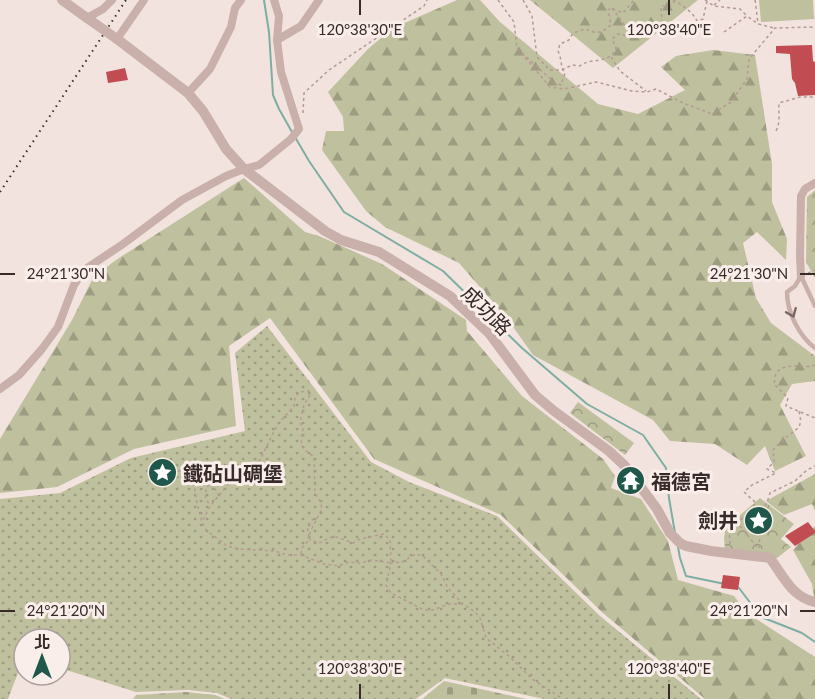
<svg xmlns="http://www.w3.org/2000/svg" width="815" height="699" font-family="Lato,'Noto Sans TC',sans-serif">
<defs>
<pattern id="grass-dots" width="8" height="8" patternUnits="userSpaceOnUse" patternTransform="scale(1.5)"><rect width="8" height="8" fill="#bfc09e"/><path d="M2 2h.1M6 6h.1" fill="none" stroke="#9c9c81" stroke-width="1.8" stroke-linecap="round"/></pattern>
<pattern id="forest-firs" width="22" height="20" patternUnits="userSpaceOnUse" patternTransform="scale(1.5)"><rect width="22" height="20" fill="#bfc09e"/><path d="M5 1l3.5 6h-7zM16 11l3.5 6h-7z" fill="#9c9c81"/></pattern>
<pattern id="cemetery-stones" width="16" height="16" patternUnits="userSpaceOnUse" patternTransform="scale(1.5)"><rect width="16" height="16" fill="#bfc09e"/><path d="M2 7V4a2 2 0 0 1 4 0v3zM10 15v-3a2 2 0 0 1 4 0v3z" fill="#9c9c81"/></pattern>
<pattern id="park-crowns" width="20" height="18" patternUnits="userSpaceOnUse" patternTransform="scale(1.5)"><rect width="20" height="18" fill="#bfc09e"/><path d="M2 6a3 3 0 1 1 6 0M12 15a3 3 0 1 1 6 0" fill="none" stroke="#9c9c81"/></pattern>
</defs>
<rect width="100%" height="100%" fill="#f2e3de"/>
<polygon fill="url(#grass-dots)" points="267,326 371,462 409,482 497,516 600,616 701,699 544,699 445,678 416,699 231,699 217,693 188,690 136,692 60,668 60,639 24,639 24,657 8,699 0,699 0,499 60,493 131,458 245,431 235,353"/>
<g fill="url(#forest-firs)">
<polygon points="457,0 480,0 500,22 598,104 638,114 685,90 661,67 676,56 713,50 755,55 772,164 772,202 787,239 786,260 757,232 743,243 756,298 771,323 815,356 815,381 792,384 780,405 806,456 775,471 765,446 747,465 715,444 670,441 653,420 533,355 506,317 459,263 385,227 366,211 322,150 326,131 344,131 343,117 328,92 368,49 393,28"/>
<polygon points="530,0 698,0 613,68"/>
<polygon points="244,178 305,232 319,236 382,264 466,320 467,331 522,396 603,459 615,476 611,488 641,499 668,541 678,580 734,596 747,613 815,657 815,699 705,699 603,613 501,515 374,459 270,318 229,346 236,426 134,449 57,487 0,493 0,439 72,320 94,276 119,258"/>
<polygon points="815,474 815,511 812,504 784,515 766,501"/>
<polygon points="815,526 815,602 812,584 793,550"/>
</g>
<g fill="url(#cemetery-stones)">
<polygon points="444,681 526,699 422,699"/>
<polygon points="186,692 215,695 225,699 133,699 136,695"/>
</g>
<g fill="url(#park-crowns)">
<polygon points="815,190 815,278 806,262 807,197"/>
<polygon points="578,402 634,443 625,455 570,413"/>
<polygon points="760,498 794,524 781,539 791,547 777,558 725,550 724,538 726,527"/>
</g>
<polygon fill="#bfc09e" points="759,0 813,0 814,19 761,22"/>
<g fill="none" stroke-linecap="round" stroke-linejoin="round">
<g stroke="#7eaea2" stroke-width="2">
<polyline points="264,0 269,32 273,95 279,109 292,132"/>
<polyline points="295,137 309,161 344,212 443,271 522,348 587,404 643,435 666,468 669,498 675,533"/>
<polyline points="678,547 680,558 686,576 725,584"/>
<polyline points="736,587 739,588 758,613 764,618 802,633 815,642"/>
</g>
</g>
<g fill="#c14d52">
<polygon points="812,45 813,61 815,62 815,95 798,96 795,83 792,79 790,54 776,53 776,46"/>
<polygon points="125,68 128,80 108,83 106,72"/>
<polygon points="808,522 815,531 815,533 795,546 785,536"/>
<polygon points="723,575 740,577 738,590 721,588"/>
</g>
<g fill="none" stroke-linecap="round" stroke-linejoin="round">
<g stroke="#b59994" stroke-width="1.5" stroke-dasharray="3 3" stroke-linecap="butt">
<polyline points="498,0 514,22 517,48 550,87 564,89 596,82 632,91 647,92 656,89 683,103 712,114 731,102 747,79 749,59 775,28 815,27"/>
<path d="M 523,0 L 532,16 L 537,57 L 550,70 L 562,70 L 572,65 L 580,66 C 590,57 610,65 616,48 L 612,39 L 618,34 C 638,38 646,42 663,28 L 661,10 L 662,6 L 669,7 L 675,1"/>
<path d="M 673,0 C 682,5 692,11 697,21 L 703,19 L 707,1"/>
<polyline points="705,0 714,6 740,9 747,16"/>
<polyline points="755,0 758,23"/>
<polyline points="714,5 720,0"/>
<path d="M 612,8 C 620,18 626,28 634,38"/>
<polyline points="724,32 747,16 758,24 774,28"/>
<path d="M 522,53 L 555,83 L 561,85 L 565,73 C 560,67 562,58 558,51 L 560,44 L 569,40 L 573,33 L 585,29 C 598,34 600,34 611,25 L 608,10 L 611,8 L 623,13 L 634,0"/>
<polyline points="611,57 620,71 646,91"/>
<polyline points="303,113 304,93 329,70 424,6 427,0"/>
<path d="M 776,131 C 781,121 778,114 779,103 L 800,97 L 815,97"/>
<polyline points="808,273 815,270"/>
<path d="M 815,365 C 804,370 784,360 776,374 C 774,377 775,381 774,384 L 788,398 L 786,406 L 815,418"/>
<path d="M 189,472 C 200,478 213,483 218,494"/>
<polyline points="171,473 183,470 189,472 194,485 197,503 202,522 206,530 227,546 239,549 275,551 287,555 301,555 324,564 339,566 348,562 360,563 372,560 391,563 390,540 384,534 360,539 353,543 334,536 319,543 310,540 310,532 322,509 320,501 315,493 314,457 306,451 301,445 303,429 300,422 304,405 310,395 309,391 299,392 295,398 294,406 277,425 260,460 246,475 235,476 210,506 202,522"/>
<path d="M 209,484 C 204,493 204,496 209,504"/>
<polyline points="728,512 758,548"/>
<path d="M 309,537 C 306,528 308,521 317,517"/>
<path d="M 730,544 L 729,529 L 738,523 L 756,503 L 744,492 L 752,485 L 776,473 L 767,469 L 774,462 L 773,450 C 778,445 782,440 788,436 C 799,427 803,427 799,411"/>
<path d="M 759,548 L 760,534 L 756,527 L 753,521 C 762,514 767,504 770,493 L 795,481 L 807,470 L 815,466"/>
<polyline points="301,554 302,548 308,541"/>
<polyline points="463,604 449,604 433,610 424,610 391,593 386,585 391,563 402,562 416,554 424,557 441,574 448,588 463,604 475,612 480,618 486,638 510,657 532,679 563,699"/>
</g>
<path stroke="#c9b0aa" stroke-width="4.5" d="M 815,306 L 801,276 L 795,286 L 787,292 C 787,312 799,336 815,348"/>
<g stroke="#c9b0aa" stroke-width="8">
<polyline points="87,18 103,9 112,0"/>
<polyline points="117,39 144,0"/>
<polyline points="277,40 301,26 319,0"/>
<polyline points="188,93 210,69 231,27 235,8 241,0"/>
<polyline points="801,276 800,256 801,196 805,189 815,183"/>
<polyline points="0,389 19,375 42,349 58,327 74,285 84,270 123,244 182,200 226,176 244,169 259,165 291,139 299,129 281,72 277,40 279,16 274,0"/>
</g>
<g stroke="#c9b0aa" stroke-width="10">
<polyline points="62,0 87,18"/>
<path d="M 117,39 L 188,93 L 203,111 L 226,149 L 244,169 L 325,231 L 341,240 L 379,252 L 450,296 L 489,333 L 535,395 L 554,411 L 609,451 L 625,466 L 657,509 L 670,533 L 680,543 L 686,546 L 711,551 L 770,558 C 783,576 792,597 815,602"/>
</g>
<polyline stroke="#372a29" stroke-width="2" stroke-dasharray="1.5 4.5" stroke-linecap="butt" points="0,192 126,0"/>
<polyline stroke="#c9b0aa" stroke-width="10" points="87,18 117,39"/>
</g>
<defs><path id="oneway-chevron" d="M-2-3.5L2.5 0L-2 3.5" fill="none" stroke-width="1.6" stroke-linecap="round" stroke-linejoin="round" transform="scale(1.5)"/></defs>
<use stroke="#796663" href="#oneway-chevron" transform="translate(792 313) rotate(68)"/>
<path fill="none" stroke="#372a29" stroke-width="2" d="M 360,0 L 360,15M 669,0 L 669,15M 0,274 L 15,274M 800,274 L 815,274M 0,611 L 15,611M 800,611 L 815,611M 360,684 L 360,699M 669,684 L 669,699"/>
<defs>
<symbol id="sight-disc" viewBox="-11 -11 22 22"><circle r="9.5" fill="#20574b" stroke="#f9eeea"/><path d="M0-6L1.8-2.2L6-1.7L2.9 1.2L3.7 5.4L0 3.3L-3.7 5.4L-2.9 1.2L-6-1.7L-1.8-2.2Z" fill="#fff"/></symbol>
<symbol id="temple-disc" viewBox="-11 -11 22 22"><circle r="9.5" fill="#20574b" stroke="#f9eeea"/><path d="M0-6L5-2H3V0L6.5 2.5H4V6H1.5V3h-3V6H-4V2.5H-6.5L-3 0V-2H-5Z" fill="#fff"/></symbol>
</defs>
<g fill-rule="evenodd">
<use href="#sight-disc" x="146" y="456" width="33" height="33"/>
<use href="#temple-disc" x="614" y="464" width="33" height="33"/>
<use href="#sight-disc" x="742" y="504" width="33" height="33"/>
</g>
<g text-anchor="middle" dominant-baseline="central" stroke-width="6" stroke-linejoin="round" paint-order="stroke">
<g font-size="20" fill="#372a29" stroke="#f9eeea">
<text transform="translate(487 310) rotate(45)">成功路</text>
</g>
<g font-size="20" font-weight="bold" fill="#372a29" stroke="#f9eeea" text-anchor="start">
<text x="183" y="473">鐵砧山碉堡</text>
<text x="651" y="481">福德宮</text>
<text x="738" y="520" text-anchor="end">劍井</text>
</g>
</g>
<g font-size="15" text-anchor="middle" fill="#372a29" stroke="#f9eeea" stroke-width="6" stroke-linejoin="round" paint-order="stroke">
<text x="360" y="35">120°38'30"E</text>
<text x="669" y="35">120°38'40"E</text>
<text x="66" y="279">24°21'30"N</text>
<text x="749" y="279">24°21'30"N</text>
<text x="66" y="616">24°21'20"N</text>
<text x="749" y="616">24°21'20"N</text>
<text x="360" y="674">120°38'30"E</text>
<text x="669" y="674">120°38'40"E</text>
</g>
<g transform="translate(42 657)"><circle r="28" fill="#f9eeea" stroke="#aba09d" stroke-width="1.5"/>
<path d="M0-4.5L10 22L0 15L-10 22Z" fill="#20574b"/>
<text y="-9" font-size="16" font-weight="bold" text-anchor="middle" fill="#372a29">北</text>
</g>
</svg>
